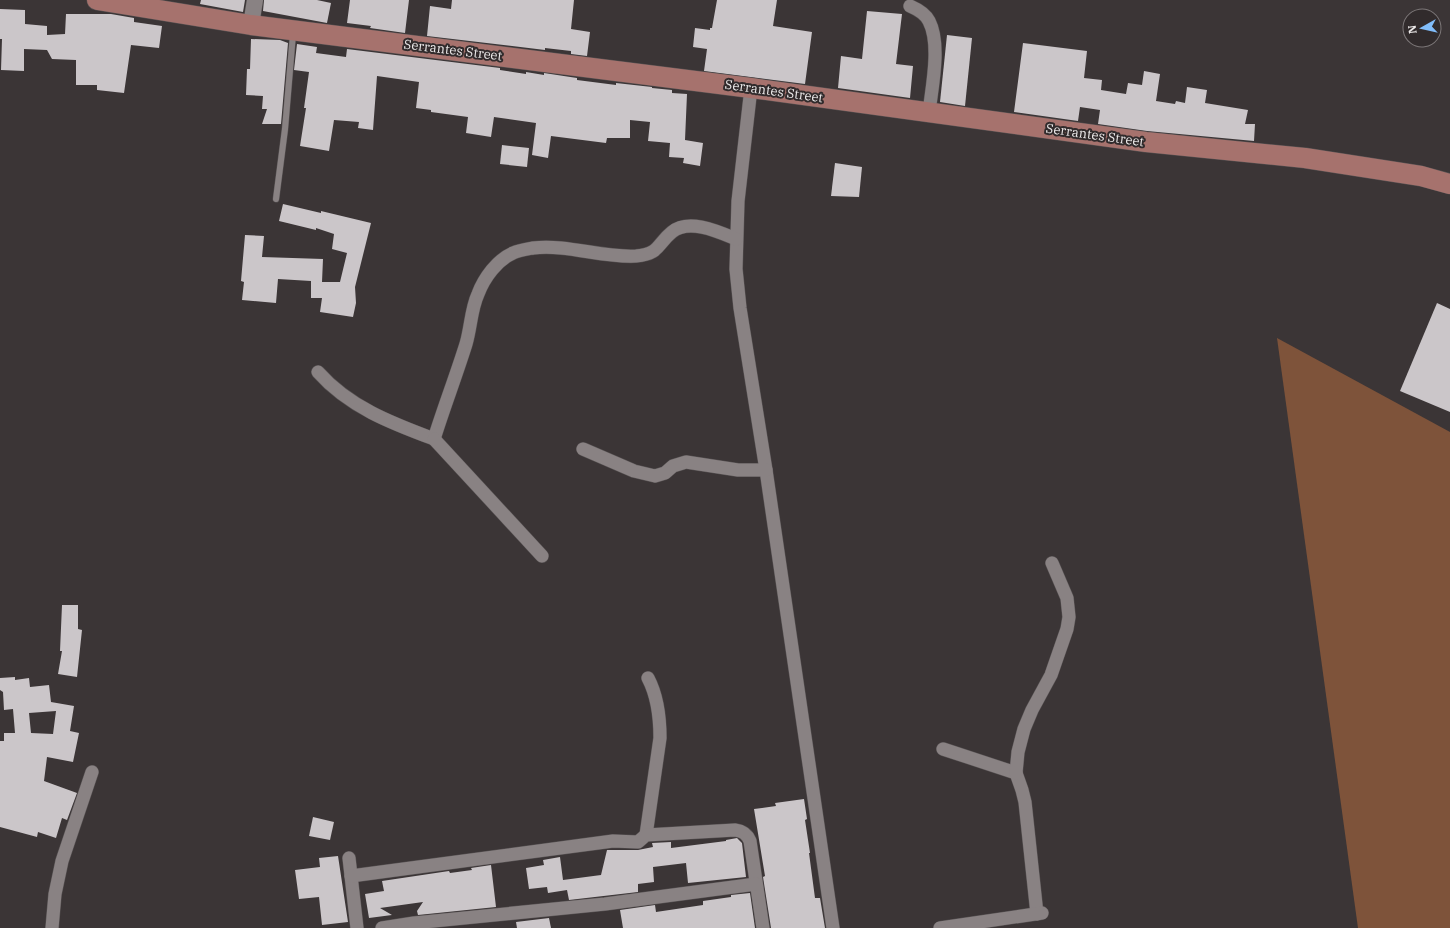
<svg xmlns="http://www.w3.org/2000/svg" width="1450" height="928" font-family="'IBM Plex Serif',serif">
<rect width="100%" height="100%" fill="#3b3536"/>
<polygon fill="#7e533a" points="1277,338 1450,432 1450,928 1358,928"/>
<g fill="#cbc6c9" fill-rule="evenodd">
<polygon points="201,0 245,0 243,12 200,4"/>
<polygon points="264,0 317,0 331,3 327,23 263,11"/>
<polygon points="350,0 409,0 405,33 370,28 371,26 347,23"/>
<polygon points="452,0 574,0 571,29 590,32 587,56 571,54 571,51 545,48 545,50 427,36 430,6 451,9"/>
<polygon points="717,0 777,0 773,26 812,32 805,84 704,71 707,49 693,47 695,28 710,30 710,28 712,28"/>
<polygon points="0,9 25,10 25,24 47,26 47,35 65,34 66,14 111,14 134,18 134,22 162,26 159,48 131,45 124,93 97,90 97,85 76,85 76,60 52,59 47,50 24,49 24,71 1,70 2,39 0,39"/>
<polygon points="867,11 902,14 896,64 913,66 910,98 838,88 841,56 862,59"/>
<polygon points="947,35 972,38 965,106 940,102"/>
<polygon points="251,39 280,40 288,43 281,124 262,124 267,109 262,109 263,96 246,95 247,69 250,69"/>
<polygon points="1023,43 1087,51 1084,78 1102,80 1101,90 1126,94 1128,83 1142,85 1144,71 1160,74 1156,101 1175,104 1176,101 1185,103 1187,87 1207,90 1205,103 1248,110 1245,124 1255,124 1254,141 1147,131 1098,124 1100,110 1080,107 1078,121 1014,112"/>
<polygon points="297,44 317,47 316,53 346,57 347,49 500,68 500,70 526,74 526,72 544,75 544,73 577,78 577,80 616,85 616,83 652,87 652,88 672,90 672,93 687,94 685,140 703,143 700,166 683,163 684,158 669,157 670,143 648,141 650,122 630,120 630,138 607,138 606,143 551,136 548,158 532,155 536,123 494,117 491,137 466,133 468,117 431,112 431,110 416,108 419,82 377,76 373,130 358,128 359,122 334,120 329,151 300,146 306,108 304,108 309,72 294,70"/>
<polygon points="502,145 529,148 527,167 500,164"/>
<polygon points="835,163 862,167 859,197 831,196"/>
<polygon points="283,204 321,213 321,211 371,223 355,287 356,303 353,317 320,312 322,298 311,298 311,281 278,279 276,303 242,300 244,282 241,281 245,235 264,236 262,257 323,259 322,282 340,282 347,253 332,249 334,234 316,228 316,230 279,221"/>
<polygon points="1437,303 1450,309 1450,412 1400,391"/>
<polygon points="62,605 78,605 78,629 82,630 77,677 58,674 62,651 60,651"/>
<path d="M 15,677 L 15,680 L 29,678 L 30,687 L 49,685 L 51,702 L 74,706 L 70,731 L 79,733 L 73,762 L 47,757 L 44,781 L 77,793 L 67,820 L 62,818 L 56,838 L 38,832 L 37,837 L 0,827 L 0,741 L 4,741 L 4,733 L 15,733 L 13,709 L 4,710 L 3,692 L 0,690 L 0,678 ZM 56,711 L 53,734 L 31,733 L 29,713 Z"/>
<polygon points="804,799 807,819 805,820 810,853 809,853 815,898 820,898 825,928 771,928 763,877 765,876 754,809 776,806 775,803"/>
<polygon points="313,817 334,822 330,840 309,836"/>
<polygon points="737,838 742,843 746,877 688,883 686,863 653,867 654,882 638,884 638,892 569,900 567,890 548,893 547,887 529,889 526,868 544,865 543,860 560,857 563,880 601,875 607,850 638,850 653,847 652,843 671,842 671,848 726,841 726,840"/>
<polygon points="338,856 348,922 322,925 319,897 299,899 295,870 320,867 319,858"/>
<polygon points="491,865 496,907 418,915 417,911 423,902 380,908 392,915 369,918 365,894 384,891 382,881 449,871 450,873 472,870 471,868"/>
<polygon points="750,893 755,928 623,928 620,910 655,905 656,912 703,905 703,901 731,897 731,895"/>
<polygon points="549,918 551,928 517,928 516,922"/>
</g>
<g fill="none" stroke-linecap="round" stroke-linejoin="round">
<defs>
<polyline id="service" points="276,199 285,129 293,34"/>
<g id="minor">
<path d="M 910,6 C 917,9 925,13 929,21 C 941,44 932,87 929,112"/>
<polyline points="751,88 738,201 736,269 740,308 766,470 833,928"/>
<path d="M 318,372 C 349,407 391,423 434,439 C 444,407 456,376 466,344 C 471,327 471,309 478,294 C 484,278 497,260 513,253 C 519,250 527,249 533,248 C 568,244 602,258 636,256 C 660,254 657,244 672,232 C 689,218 719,232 736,239"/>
<polyline points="434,439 542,556"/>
<polyline points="583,449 634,471 655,476 665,473 673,466 686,462 738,470 766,470"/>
<polyline points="943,749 1016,773 1022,790 1025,802 1037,914"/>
<polyline points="1016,773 1018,752 1024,729 1032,710 1051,675 1067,629 1069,617 1067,598 1052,563"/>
<path d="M 646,835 L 660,738 C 660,717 658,697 648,678"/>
<polyline points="349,858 357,928"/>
<path d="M 351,876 L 613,841 L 638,842 L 646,835 L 735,830 C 743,831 747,834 750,841 L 763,928"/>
<polyline points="52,928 55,894 62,861 92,772"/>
<polyline points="382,928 414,923 605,904 756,884"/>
<polyline points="940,928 1042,913"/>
</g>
<polyline id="tertiary" points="251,25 255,0"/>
<polyline id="primary" points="97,0 251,25 751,88 1146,142 1305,158 1421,176 1450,184"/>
</defs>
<use href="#service" stroke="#575253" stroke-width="7"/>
<use href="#minor" stroke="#575253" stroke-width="14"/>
<use href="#tertiary" stroke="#575253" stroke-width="17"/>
<use href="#primary" stroke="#575253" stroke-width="21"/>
<use href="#service" stroke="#898283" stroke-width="6"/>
<use href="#minor" stroke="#898283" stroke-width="13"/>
<use href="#tertiary" stroke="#898283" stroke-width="16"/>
<use href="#primary" stroke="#a6726d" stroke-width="20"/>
</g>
<g text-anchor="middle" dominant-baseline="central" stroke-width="4" stroke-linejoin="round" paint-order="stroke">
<g font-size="13" fill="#ece9e9" stroke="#312b2c">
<text transform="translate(453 50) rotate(7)">Serrantes Street</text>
<text transform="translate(774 91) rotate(8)">Serrantes Street</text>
<text transform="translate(1095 135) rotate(8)">Serrantes Street</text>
</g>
</g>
<g transform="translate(1422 28) rotate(262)"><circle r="19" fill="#312b2c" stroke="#7c7778"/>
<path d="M0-3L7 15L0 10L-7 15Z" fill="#81bdfa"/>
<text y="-6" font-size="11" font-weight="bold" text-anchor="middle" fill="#ece9e9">N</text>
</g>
</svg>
